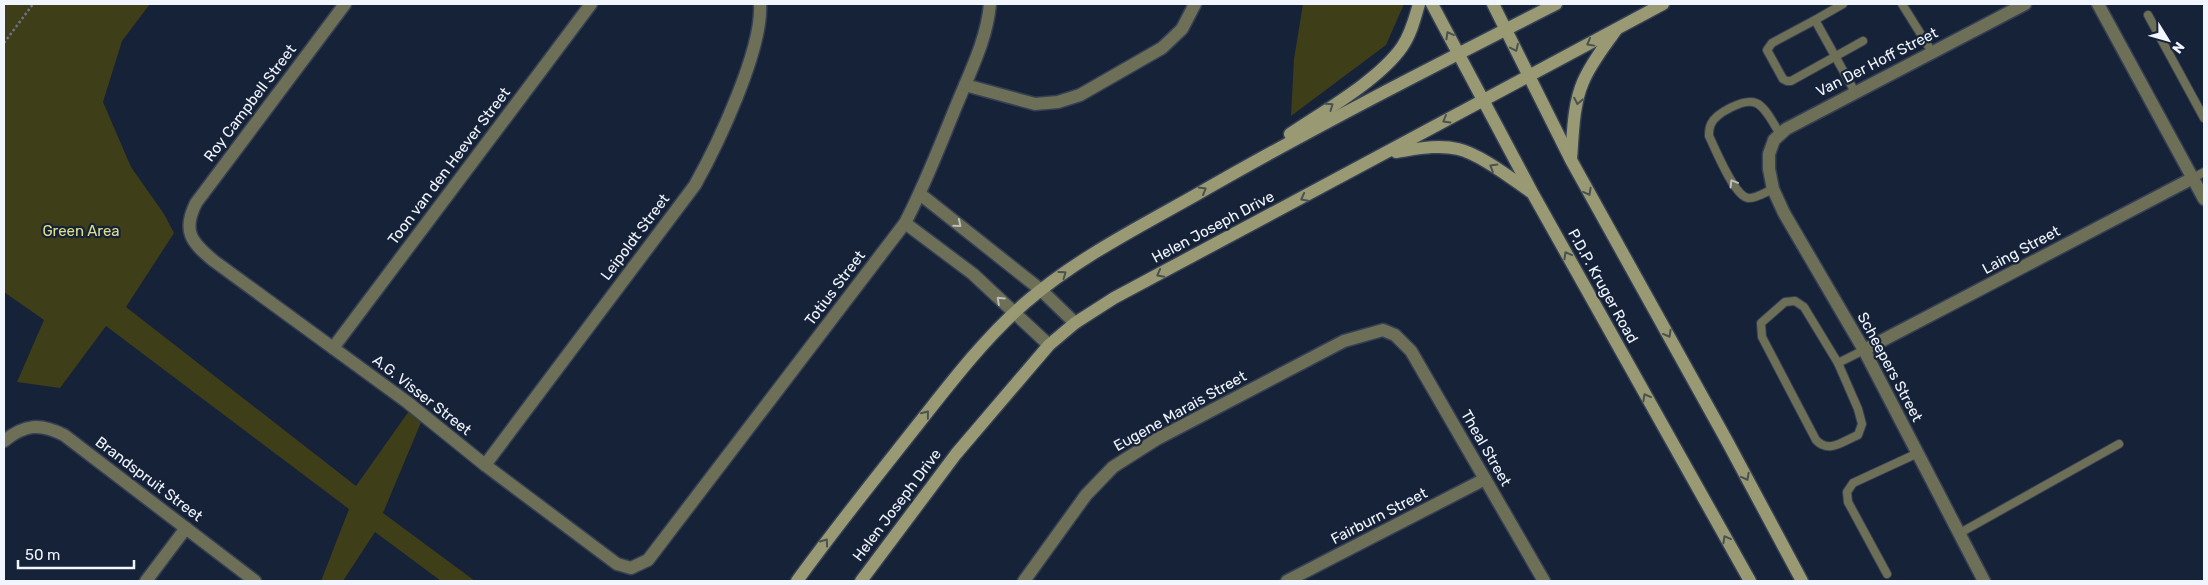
<svg xmlns="http://www.w3.org/2000/svg" width="2208" height="585" font-family="Rubik,sans-serif">
<rect width="100%" height="100%" fill="#162238"/>
<g fill="#3e3e19">
<polygon points="4,4 150,4 122,41 103,102 131,167 164,214 174,233 126,307 356,486 409,411 422,420 383,513 475,581 441,581 375,532 343,581 321,581 349,509 106,326 60,388 17,382 44,320 4,292"/>
<polygon points="1303,4 1404,4 1386,45 1291,116 1294,59"/>
</g>
<g fill="none" stroke-linecap="round" stroke-linejoin="round">
<defs>
<g id="lane">
<polyline points="1902,4 1932,52"/>
<polyline points="2148,15 2204,118"/>
<polyline points="1815,20 1843,4"/>
<polyline points="1855,92 1815,20 1772,43 1767,50 1783,79 1787,81 1791,81 1863,41"/>
<polyline points="2193,178 2204,172"/>
<path d="M 1773,189 C 1766,192 1755,199 1748,198 C 1734,196 1715,148 1709,136 C 1709,132 1709,128 1711,124 C 1716,113 1744,98 1756,103 C 1766,107 1774,125 1780,134"/>
<path d="M 1795,301 L 1804,307 L 1838,363 L 1858,409 L 1862,424 L 1858,435 C 1843,441 1829,454 1816,440 L 1762,337 L 1761,323 L 1785,302 Z"/>
<polyline points="1838,363 1864,350"/>
<polyline points="1960,533 2119,444"/>
<polyline points="1887,574 1848,502 1847,492 1853,483 1918,453"/>
</g>
<g id="street">
<path d="M 345,4 L 196,203 C 182,231 191,242 214,261 L 407,402 L 485,465 L 617,564 L 631,568 L 648,560 L 905,223 C 925,185 940,145 957,104 C 970,72 987,39 990,4"/>
<polyline points="2098,4 2204,199"/>
<polyline points="965,85 1035,104 1058,102 1080,95 1162,48 1182,29 1195,4"/>
<polyline points="920,194 1041,290 1075,323"/>
<polyline points="905,223 973,274 1049,345"/>
<polyline points="333,348 591,4"/>
<polyline points="1864,350 2193,178"/>
<path d="M 4,441 C 25,424 40,423 64,435 L 255,581"/>
<path d="M 485,465 L 695,185 C 718,144 763,49 760,4"/>
<polyline points="146,581 186,528"/>
<polyline points="1024,581 1086,495 1113,467 1157,439 1344,341 1383,330 1395,335 1411,351 1544,581"/>
<polyline points="1287,581 1485,479"/>
<polyline points="1984,581 1864,350 1784,213 1773,189 1769,169 1769,154 1774,140 1786,129 2025,4"/>
</g>
<g id="secondary">
<polyline points="1432,4 1533,194 1750,581"/>
<polyline points="1493,4 1571,160 1727,441 1802,581"/>
<path d="M 1290,134 C 1324,111 1379,80 1402,47 C 1411,34 1415,18 1419,4"/>
<path d="M 1396,152 C 1416,149 1438,144 1458,149 C 1480,154 1512,179 1531,192"/>
<path d="M 1571,159 C 1573,135 1573,105 1583,82 C 1591,63 1604,47 1616,30"/>
<path d="M 797,581 C 836,527 878,475 919,423 C 952,381 985,338 1025,303 C 1076,259 1137,228 1194,196 C 1312,128 1434,66 1556,4"/>
<path d="M 861,581 L 956,454 L 1049,345 L 1075,323 L 1114,298 C 1298,201 1480,101 1663,4"/>
</g>
</defs>
<use href="#lane" stroke="#354054" stroke-width="10"/>
<use href="#street" stroke="#354054" stroke-width="15"/>
<use href="#secondary" stroke="#354054" stroke-width="15"/>
<polyline stroke="#6b7585" stroke-width="2.5" stroke-dasharray="2.5 2.5" stroke-linecap="butt" points="4,43 33,4"/>
<use href="#lane" stroke="#6e6f57" stroke-width="8"/>
<use href="#street" stroke="#6e6f57" stroke-width="12"/>
<use href="#secondary" stroke="#999a74" stroke-width="12"/>
</g>
<defs><path id="oneway-chevron" d="M-2-3.5L2.5 0L-2 3.5" fill="none" stroke-width="1.6" stroke-linecap="round" stroke-linejoin="round" transform="scale(1.25)"/></defs>
<g stroke="#4a5250">
<use href="#oneway-chevron" transform="translate(1449 35) rotate(-119)"/>
<use href="#oneway-chevron" transform="translate(1590 43) rotate(151)"/>
<use href="#oneway-chevron" transform="translate(1515 48) rotate(65)"/>
<use href="#oneway-chevron" transform="translate(1578 101) rotate(101)"/>
<use href="#oneway-chevron" transform="translate(1330 106) rotate(-35)"/>
<use href="#oneway-chevron" transform="translate(1446 120) rotate(150)"/>
<use href="#oneway-chevron" transform="translate(1493 167) rotate(-149)"/>
<use href="#oneway-chevron" transform="translate(1203 190) rotate(-30)"/>
<use href="#oneway-chevron" transform="translate(1588 192) rotate(61)"/>
<use href="#oneway-chevron" transform="translate(1304 198) rotate(152)"/>
<use href="#oneway-chevron" transform="translate(1567 255) rotate(-119)"/>
<use href="#oneway-chevron" transform="translate(1063 274) rotate(-36)"/>
<use href="#oneway-chevron" transform="translate(1160 274) rotate(152)"/>
<use href="#oneway-chevron" transform="translate(1668 334) rotate(61)"/>
<use href="#oneway-chevron" transform="translate(1646 397) rotate(-119)"/>
<use href="#oneway-chevron" transform="translate(926 414) rotate(-51)"/>
<use href="#oneway-chevron" transform="translate(1746 477) rotate(62)"/>
<use href="#oneway-chevron" transform="translate(1726 539) rotate(-119)"/>
<use href="#oneway-chevron" transform="translate(825 542) rotate(-54)"/>
</g>
<g stroke="#bcbfbb">
<use href="#oneway-chevron" transform="translate(1733 183) rotate(-121)"/>
<use href="#oneway-chevron" transform="translate(958 224) rotate(39)"/>
<use href="#oneway-chevron" transform="translate(1000 300) rotate(-137)"/>
</g>
<g text-anchor="middle" dominant-baseline="central" stroke-width="4.5" stroke-linejoin="round" paint-order="stroke">
<g font-size="15" fill="#f0f5fe" stroke="#162238">
<text transform="translate(1877 62) rotate(-27)">Van Der Hoff Street</text>
<text transform="translate(250 103) rotate(-53)">Roy Campbell Street</text>
<text transform="translate(449 166) rotate(-53)">Toon van den Heever Street</text>
<text transform="translate(1213 227) rotate(-28)">Helen Joseph Drive</text>
<text transform="translate(635 237) rotate(-53)">Leipoldt Street</text>
<text transform="translate(2021 250) rotate(-28)">Laing Street</text>
<text transform="translate(1603 286) rotate(61)">P.D.P. Kruger Road</text>
<text transform="translate(835 288) rotate(-53)">Totius Street</text>
<text transform="translate(1890 367) rotate(62)">Scheepers Street</text>
<text transform="translate(422 395) rotate(38)">A.G. Visser Street</text>
<text transform="translate(1180 411) rotate(-29)">Eugene Marais Street</text>
<text transform="translate(1486 448) rotate(60)">Theal Street</text>
<text transform="translate(149 479) rotate(37)">Brandspruit Street</text>
<text transform="translate(897 505) rotate(-53)">Helen Joseph Drive</text>
<text transform="translate(1379 516) rotate(-27)">Fairburn Street</text>
</g>
<g font-size="15" fill="#dfe089" stroke="#162238">
<text x="81" y="231">Green Area</text>
</g>
</g>
<rect width="2208" height="585" fill="none" stroke="#f0f5fe" stroke-width="10"/>
<g transform="translate(2168 40) rotate(127)" stroke="#162238" stroke-width="4" paint-order="stroke">
<path d="M0-4L9 19L0 12L-9 19Z" fill="#f0f5fe"/>
<text y="-8" font-size="14" font-weight="bold" text-anchor="middle" fill="#f0f5fe">N</text>
</g>
<path d="M18 560v8h116v-8" fill="none" stroke="#f0f5fe" stroke-width="2.5"/>
<text x="25" y="560" font-size="15" fill="#f0f5fe" stroke="#162238" stroke-width="4" paint-order="stroke">50 m</text>
</svg>
